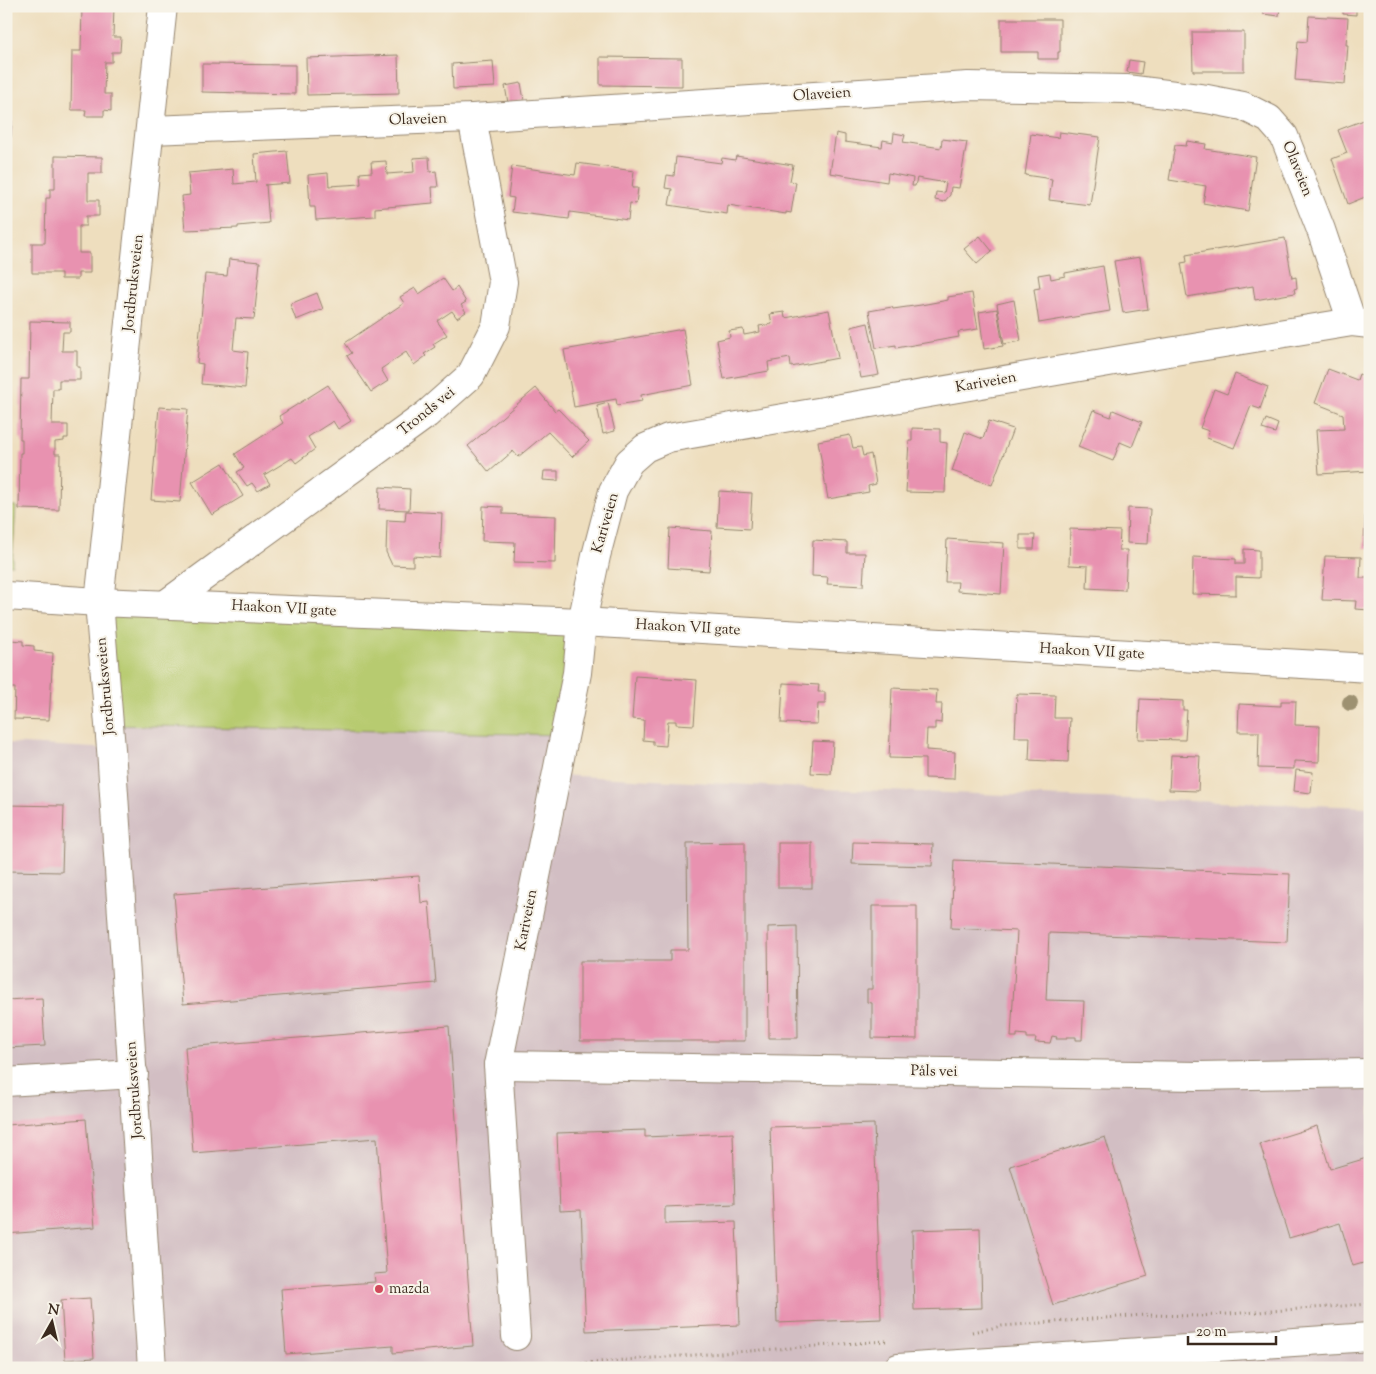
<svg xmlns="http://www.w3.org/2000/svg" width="1376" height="1374" font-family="'Sorts Mill Goudy',serif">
<rect width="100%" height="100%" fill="#f7f3e8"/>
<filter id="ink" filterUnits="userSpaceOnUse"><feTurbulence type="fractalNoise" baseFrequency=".02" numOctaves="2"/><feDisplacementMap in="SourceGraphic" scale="10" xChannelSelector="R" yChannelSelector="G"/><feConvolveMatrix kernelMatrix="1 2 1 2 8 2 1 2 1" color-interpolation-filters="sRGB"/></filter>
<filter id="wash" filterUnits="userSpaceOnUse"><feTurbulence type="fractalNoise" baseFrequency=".0096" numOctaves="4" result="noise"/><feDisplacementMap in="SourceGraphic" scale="20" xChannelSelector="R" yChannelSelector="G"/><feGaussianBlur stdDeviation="1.12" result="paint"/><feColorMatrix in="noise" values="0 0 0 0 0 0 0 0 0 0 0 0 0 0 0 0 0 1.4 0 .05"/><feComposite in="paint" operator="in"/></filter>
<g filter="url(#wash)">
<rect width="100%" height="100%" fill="#eedebe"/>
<polygon fill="#d2bec3" points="582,622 557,775 825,789 1370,807 1370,1368 6,1368 6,743 111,749 109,725"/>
<g fill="#b7cb6f" stroke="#797a46">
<polygon points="6,506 16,506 12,565 6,565"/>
<polygon points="99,602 582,622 565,735 109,725"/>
</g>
<g id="blocks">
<g fill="#e892b0">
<polygon points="82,6 114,6 113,37 121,37 120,52 112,52 112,62 105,62 104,94 111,94 111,111 104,110 104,116 85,116 86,110 71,110 72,51 81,51"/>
<polygon points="1264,6 1280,6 1279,16 1263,14"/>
<polygon points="1343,6 1356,6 1356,15 1343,14"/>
<polygon points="1309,16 1348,18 1346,45 1348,45 1345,84 1295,80 1298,41 1307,42"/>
<polygon points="1001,19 1060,19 1060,52 1058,52 1058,59 1038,59 1038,52 1001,52"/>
<polygon points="1192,32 1244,32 1244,71 1193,71"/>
<polygon points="398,55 399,93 307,95 306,58"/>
<polygon points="600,57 682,58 682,86 600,85"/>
<polygon points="1129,60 1143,62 1141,74 1127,72"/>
<polygon points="493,61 495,87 453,89 452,64"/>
<polygon points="202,64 295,65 295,94 202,92"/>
<polygon points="521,83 524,100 508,103 505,86"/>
<polygon points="1369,118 1370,195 1348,204 1332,159 1347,153 1338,130"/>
<polygon points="6,121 12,121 11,137 6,137"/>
<polygon points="1059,132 1100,137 1090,205 1049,200 1052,179 1025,175 1031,134 1058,138"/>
<polygon points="836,133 845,135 845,142 882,147 883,140 893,142 894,133 905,135 903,142 941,148 942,139 967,142 959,188 951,187 950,195 944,202 935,200 936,192 944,193 946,183 917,178 915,186 912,186 913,178 888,173 887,182 830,173"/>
<polygon points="1187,141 1206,144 1205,149 1256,157 1248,211 1203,203 1206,186 1169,180 1175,145 1186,146"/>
<polygon points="287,151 290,183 264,185 266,185 269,223 238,226 238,228 185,230 182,196 190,195 188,173 233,169 234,184 256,182 254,154"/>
<polygon points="55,156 102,157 102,173 88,173 88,200 99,200 99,216 86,216 86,226 79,226 79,253 90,253 90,273 78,273 78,279 61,279 61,273 32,273 32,243 45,243 46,198 50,198 50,189 55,189"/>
<polygon points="736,156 793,165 790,181 796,182 791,213 786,212 786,214 728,205 727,214 669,205 672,189 665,188 667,175 674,176 676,157 721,163 722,158 735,160"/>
<polygon points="429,157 430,172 436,171 438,187 432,187 433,203 375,208 375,216 316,220 315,207 310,207 308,175 328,173 329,186 361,184 360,173 372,172 371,162 386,161 387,174 414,172 413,158"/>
<polygon points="577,163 634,171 632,188 638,188 636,204 630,203 628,220 570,212 569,219 512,212 514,198 508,197 512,166 575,175"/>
<polygon points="980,236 992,251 977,264 964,249"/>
<polygon points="1285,238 1292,278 1296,277 1297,288 1294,289 1295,293 1255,300 1253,286 1187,297 1181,263 1187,262 1186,255"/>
<polygon points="1140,257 1148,309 1123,313 1114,261"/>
<polygon points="229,259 260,262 254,319 236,318 233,350 248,352 245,388 201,384 203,364 197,363 205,274 227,276"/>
<polygon points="1103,266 1110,311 1039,323 1034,289 1040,288 1038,275 1050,273 1051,279 1065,276 1065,273"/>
<polygon points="443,278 452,291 457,287 466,302 461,305 466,312 457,318 452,311 437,321 447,335 433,344 435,347 424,354 426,356 414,365 406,352 381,369 388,381 371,392 347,356 352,353 345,343 404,303 400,297 415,288 419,294"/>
<polygon points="317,293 323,309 296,320 290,304"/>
<polygon points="972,293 978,329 958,332 959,337 896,348 896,345 876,348 869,311 892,307 893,309 921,305 948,300 948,297"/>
<polygon points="1014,300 1021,341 1004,344 997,304"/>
<polygon points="997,309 1003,346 984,349 979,312"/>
<polygon points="829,310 838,358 791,367 790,358 768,362 769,371 724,379 717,340 730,337 729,331 743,329 744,335 760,332 759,326 772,324 770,314 784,312 785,318"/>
<polygon points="30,321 70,322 70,332 63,332 62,351 77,351 77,367 80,367 80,380 59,380 59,389 53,389 52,425 68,425 68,438 64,438 64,441 55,442 55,454 60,454 59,510 19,509 20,453 22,453 22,439 20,439 21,379 29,379"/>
<polygon points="868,323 879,375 861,378 851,327"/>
<polygon points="683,329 693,385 641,395 642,401 617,405 616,399 574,407 564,350"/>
<polygon points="1328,369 1357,380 1359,374 1370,378 1370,471 1319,474 1316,430 1344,429 1343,414 1315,403"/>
<polygon points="1235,374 1268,387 1260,409 1251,406 1234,448 1207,438 1209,431 1200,428 1214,389 1227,394"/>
<polygon points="328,385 351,421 338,429 333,421 308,437 315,449 296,463 292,458 264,475 270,484 258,491 252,483 247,486 237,472 244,468 235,454 283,423 279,416"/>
<polygon points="536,388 555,411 558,409 589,441 572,457 548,432 518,457 513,451 489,472 468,446"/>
<polygon points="608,403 615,431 603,434 597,406"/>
<polygon points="159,407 188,409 180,502 151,500"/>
<polygon points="1093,410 1111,417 1113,410 1142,422 1132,447 1120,442 1113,461 1078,447"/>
<polygon points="1266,419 1278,424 1275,433 1262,429"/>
<polygon points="989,421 1013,429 992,485 952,471 965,432 983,439"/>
<polygon points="912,428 940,429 940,442 947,443 945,493 906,492 909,441 912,441"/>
<polygon points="850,435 853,448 861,447 863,456 871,454 876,484 868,486 869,492 828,499 818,441"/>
<polygon points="223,463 243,496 212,515 192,482"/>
<polygon points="544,471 558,471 558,481 543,480"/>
<polygon points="380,487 410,489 409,510 379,509"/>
<polygon points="719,491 752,493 750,529 717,527"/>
<polygon points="483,506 503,507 503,514 556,516 555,563 514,562 515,542 482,541"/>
<polygon points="1128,508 1150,509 1148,544 1127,543"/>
<polygon points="406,511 442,513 440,558 413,556 413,566 392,565 386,552 387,520 405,521"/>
<polygon points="1365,516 1370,517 1370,548 1364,548"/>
<polygon points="670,528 712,531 709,571 668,568"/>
<polygon points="1070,529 1120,531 1119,550 1127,550 1125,590 1087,588 1088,566 1069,565"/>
<polygon points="1020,535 1035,535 1034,549 1020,549"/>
<polygon points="947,539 1004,543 1001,594 957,591 958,582 945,582"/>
<polygon points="813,540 847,542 847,553 865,553 863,586 827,584 828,577 812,576"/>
<polygon points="1244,549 1259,550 1259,578 1236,577 1236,595 1192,594 1193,557 1236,559 1236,564 1244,564"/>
<polygon points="1325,556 1361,557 1360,578 1370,578 1370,610 1355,609 1356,601 1322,600"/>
<polygon points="10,640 23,641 23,645 34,646 34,651 53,653 49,720 14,719 15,688 6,688 6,644 10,645"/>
<polygon points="635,676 697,680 694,725 676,724 676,721 668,721 666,746 653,745 653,741 643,740 644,720 632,719"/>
<polygon points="783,683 819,685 818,692 825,692 825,704 818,704 817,724 781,723"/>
<polygon points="892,688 937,690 936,704 942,704 941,723 935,722 935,729 927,729 926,750 955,752 954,779 925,778 925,759 889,758"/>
<polygon points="1017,694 1055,695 1054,718 1070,718 1068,762 1029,760 1030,737 1015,737"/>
<polygon points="1140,699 1183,701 1183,710 1187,710 1185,740 1138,739"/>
<polygon points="1281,701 1296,701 1295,725 1320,726 1319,762 1294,761 1294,769 1258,768 1259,732 1238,732 1239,704 1281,706"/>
<polygon points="813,741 833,742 831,774 811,773"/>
<polygon points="1171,755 1200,756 1198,791 1169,790"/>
<polygon points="1296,770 1313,772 1311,793 1294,791"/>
<polygon points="6,805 64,806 62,872 6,871"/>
<polygon points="745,842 745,1041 580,1041 580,961 670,961 670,950 688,950 687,843"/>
<polygon points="853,842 933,844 932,866 852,864"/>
<rect x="778" y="843" width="34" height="45"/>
<polygon points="954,860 1290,874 1287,942 1049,933 1046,1000 1084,1001 1082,1040 1076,1040 1076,1037 1066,1037 1066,1039 1056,1039 1057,1037 1052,1036 1050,1043 1035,1042 1036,1038 1027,1038 1027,1035 1017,1034 1017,1037 1011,1037 1017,931 951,928"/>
<polygon points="419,876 421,903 429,902 436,983 183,1004 174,894"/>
<polygon points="872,906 917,906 917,1039 872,1038 872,1003 867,1002 867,989 872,989"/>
<polygon points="797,926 798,1038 769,1038 768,927"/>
<polygon points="42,998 45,1046 6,1048 6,1000"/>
<polygon points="449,1026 473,1346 393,1353 393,1346 286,1354 281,1289 375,1282 374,1274 387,1273 377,1138 193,1153 185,1047"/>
<polygon points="86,1119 95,1227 6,1234 6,1125"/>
<polygon points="874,1124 881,1319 777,1323 770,1127"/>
<polygon points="1317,1126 1330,1169 1370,1157 1370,1261 1353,1266 1340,1223 1289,1238 1260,1144"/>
<polygon points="645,1130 645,1137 733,1133 735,1204 665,1207 665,1224 736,1222 740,1325 586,1331 581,1210 560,1211 557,1133"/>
<polygon points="1105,1137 1148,1276 1053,1305 1010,1166"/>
<polygon points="980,1228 982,1308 914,1310 912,1230"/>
<polygon points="90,1298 94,1358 65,1360 61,1300"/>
</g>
</g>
</g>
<g filter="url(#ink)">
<use href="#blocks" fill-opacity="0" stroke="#94846e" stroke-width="1"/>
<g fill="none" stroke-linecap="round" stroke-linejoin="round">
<defs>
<g id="minor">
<polyline points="150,130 472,118 968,86 1126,89 1207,99 1243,106 1269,119 1284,136 1321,230 1352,322"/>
<polyline points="6,596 99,602 582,622 1370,668"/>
<polyline points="166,604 427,414 471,375 496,326 503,282 472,118"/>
<polyline points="498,1065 1198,1076 1370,1073"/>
<polyline points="6,1082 134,1074"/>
<polyline points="516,1336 498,1065 577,673 582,622 596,556 613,491 629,462 645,448 668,438 1126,359 1352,322 1370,324"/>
<polyline points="152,1368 111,749 99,602 163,6"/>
</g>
<polyline id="highway" points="898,1368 1370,1337"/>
</defs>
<use href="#minor" stroke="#94846e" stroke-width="30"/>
<use href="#highway" stroke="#94846e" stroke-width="30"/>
<g stroke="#94846e" stroke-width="3" stroke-dasharray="1 4" stroke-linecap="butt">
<polyline points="972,1332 1002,1326 1144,1315 1200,1316 1370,1304"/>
<polyline points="516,1368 886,1341"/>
</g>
<use href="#minor" stroke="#fff" stroke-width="28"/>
<use href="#highway" stroke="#fff" stroke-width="28"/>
</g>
<circle fill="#9d9171" cx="1350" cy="703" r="8"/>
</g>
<circle fill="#d1495b" stroke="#f7f3e8" stroke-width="2" cx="379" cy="1289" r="5"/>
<g text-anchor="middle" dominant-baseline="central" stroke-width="4" stroke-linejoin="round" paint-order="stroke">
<g font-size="15" fill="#3b2a1e" stroke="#f7f3e8">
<text transform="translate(822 95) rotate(-4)">Olaveien</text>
<text transform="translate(418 120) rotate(-2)">Olaveien</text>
<text transform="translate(1297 169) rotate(68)">Olaveien</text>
<text transform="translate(134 283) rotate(-84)">Jordbruksveien</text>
<text transform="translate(986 383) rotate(-10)">Kariveien</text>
<text transform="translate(427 412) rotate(-39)">Tronds vei</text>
<text transform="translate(606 523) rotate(-74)">Kariveien</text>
<text transform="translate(284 609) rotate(3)">Haakon VII gate</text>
<text transform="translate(688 628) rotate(3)">Haakon VII gate</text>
<text transform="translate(1092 652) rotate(3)">Haakon VII gate</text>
<text transform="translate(106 686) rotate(-95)">Jordbruksveien</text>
<text transform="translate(527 920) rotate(-79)">Kariveien</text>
<text transform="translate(934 1072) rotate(1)">Påls vei</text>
<text transform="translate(135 1090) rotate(-94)">Jordbruksveien</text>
</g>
<g font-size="15" fill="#3b2a1e" stroke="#f7f3e8" text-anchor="start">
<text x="389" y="1289">mazda</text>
</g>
</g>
<rect width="1376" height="1374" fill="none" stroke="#f7f3e8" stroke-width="25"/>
<g transform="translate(52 1322) rotate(8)" stroke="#f7f3e8" stroke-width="4" paint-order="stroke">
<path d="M0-4L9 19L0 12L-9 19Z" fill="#3b2a1e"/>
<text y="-8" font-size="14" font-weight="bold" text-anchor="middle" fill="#3b2a1e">N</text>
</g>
<path d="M1188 1336v8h88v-8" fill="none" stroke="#3b2a1e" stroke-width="2.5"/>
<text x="1196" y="1336" font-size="15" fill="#3b2a1e" stroke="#f7f3e8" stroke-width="4" paint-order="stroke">20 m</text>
</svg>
